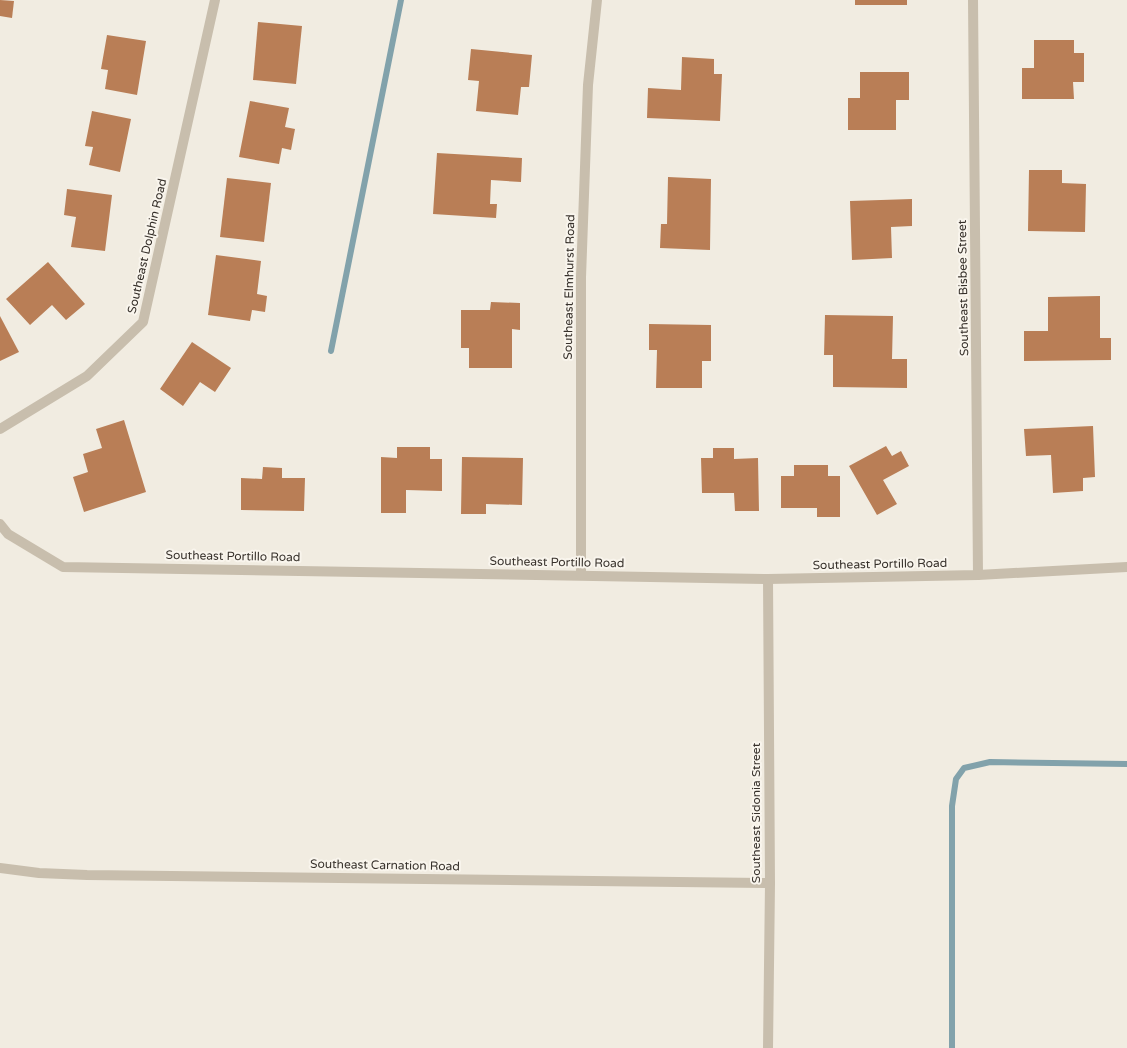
<svg xmlns="http://www.w3.org/2000/svg" width="1127" height="1048" font-family="'Varela Round',sans-serif">
<rect width="100%" height="100%" fill="#f1ece1"/>
<g fill="none" stroke-linecap="round" stroke-linejoin="round">
<g stroke="#82a2ab" stroke-width="6">
<polyline points="331,351 401,0"/>
<polyline points="952,1048 952,806 956,779 964,768 990,762 1127,764"/>
</g>
</g>
<g fill="#b97e56">
<polygon points="0,0 14,1 12,18 0,16"/>
<rect x="855" y="0" width="52" height="5"/>
<polygon points="258,22 302,26 296,84 253,80"/>
<polygon points="107,35 146,41 137,95 105,89 108,70 101,69"/>
<polygon points="1034,40 1074,40 1074,53 1084,53 1084,82 1073,82 1074,99 1022,99 1022,68 1034,68"/>
<polygon points="471,49 532,55 529,87 521,87 518,115 476,111 479,81 468,80"/>
<polygon points="682,57 714,59 714,74 722,74 720,121 647,118 648,88 681,90"/>
<polygon points="860,72 909,72 909,100 896,100 896,130 848,130 848,98 860,98"/>
<polygon points="250,101 289,108 285,127 295,129 291,150 282,148 279,164 239,157"/>
<polygon points="92,111 131,119 120,172 89,165 93,147 85,146"/>
<polygon points="437,153 522,158 521,182 491,180 490,204 497,204 496,218 433,214"/>
<polygon points="1029,170 1062,170 1062,183 1086,184 1085,232 1028,231"/>
<polygon points="668,177 711,179 710,250 660,248 661,224 667,224"/>
<polygon points="227,178 271,183 264,242 220,237"/>
<polygon points="67,189 112,195 105,251 71,247 76,217 64,215"/>
<polygon points="912,199 912,226 891,227 892,258 852,260 850,201"/>
<polygon points="216,255 261,261 257,294 267,296 265,312 252,310 250,321 208,315"/>
<polygon points="48,262 85,304 66,320 52,305 30,325 6,299"/>
<polygon points="1100,296 1100,338 1111,338 1111,360 1024,361 1024,331 1048,331 1048,297"/>
<polygon points="491,302 520,303 520,330 512,329 512,368 469,368 469,348 461,348 461,310 490,310"/>
<polygon points="825,315 893,316 892,359 907,359 907,388 833,387 833,355 824,355"/>
<polygon points="0,316 19,352 0,361"/>
<polygon points="649,324 711,325 711,361 702,361 702,388 656,388 657,350 649,350"/>
<polygon points="192,342 231,368 215,392 200,382 183,406 160,389"/>
<polygon points="124,420 146,492 84,512 73,477 88,472 83,454 102,448 96,429"/>
<polygon points="1093,426 1095,477 1083,478 1083,491 1053,493 1051,455 1026,456 1024,429"/>
<polygon points="886,446 892,456 901,451 909,466 883,480 897,504 877,515 849,466"/>
<polygon points="397,447 430,447 430,459 442,459 442,491 406,490 406,513 381,513 381,457 397,458"/>
<polygon points="713,448 734,448 734,459 758,458 759,511 735,511 734,493 702,493 701,458 713,458"/>
<polygon points="462,457 523,458 522,505 486,504 486,514 461,514"/>
<polygon points="794,465 828,465 828,476 840,476 840,517 817,517 817,508 781,508 781,476 794,476"/>
<polygon points="263,467 282,468 282,478 305,478 304,511 241,510 241,478 262,479"/>
</g>
<g fill="none" stroke-linecap="round" stroke-linejoin="round">
<g stroke="#c8bead" stroke-width="10">
<polyline points="973,0 978,575"/>
<polyline points="0,429 87,376 143,322 215,0"/>
<polyline points="0,524 8,534 63,567 768,579 978,575 1127,567"/>
<polyline points="581,575 581,277 588,85 597,0"/>
<polyline points="0,868 39,873 87,875 770,883"/>
<polyline points="768,1048 770,883 768,579"/>
</g>
</g>
<g text-anchor="middle" dominant-baseline="central" stroke-width="4" stroke-linejoin="round" paint-order="stroke">
<g font-size="12" fill="#37312b" stroke="#f9f5ed">
<text transform="translate(147 246) rotate(-77)">Southeast Dolphin Road</text>
<text transform="translate(569 287) rotate(-89)">Southeast Elmhurst Road</text>
<text transform="translate(963 288) rotate(-91)">Southeast Bisbee Street</text>
<text transform="translate(233 556) rotate(1)">Southeast Portillo Road</text>
<text transform="translate(557 562) rotate(1)">Southeast Portillo Road</text>
<text transform="translate(880 564) rotate(-1)">Southeast Portillo Road</text>
<text transform="translate(756 813) rotate(-90)">Southeast Sidonia Street</text>
<text transform="translate(385 865) rotate(1)">Southeast Carnation Road</text>
</g>
</g>
</svg>
